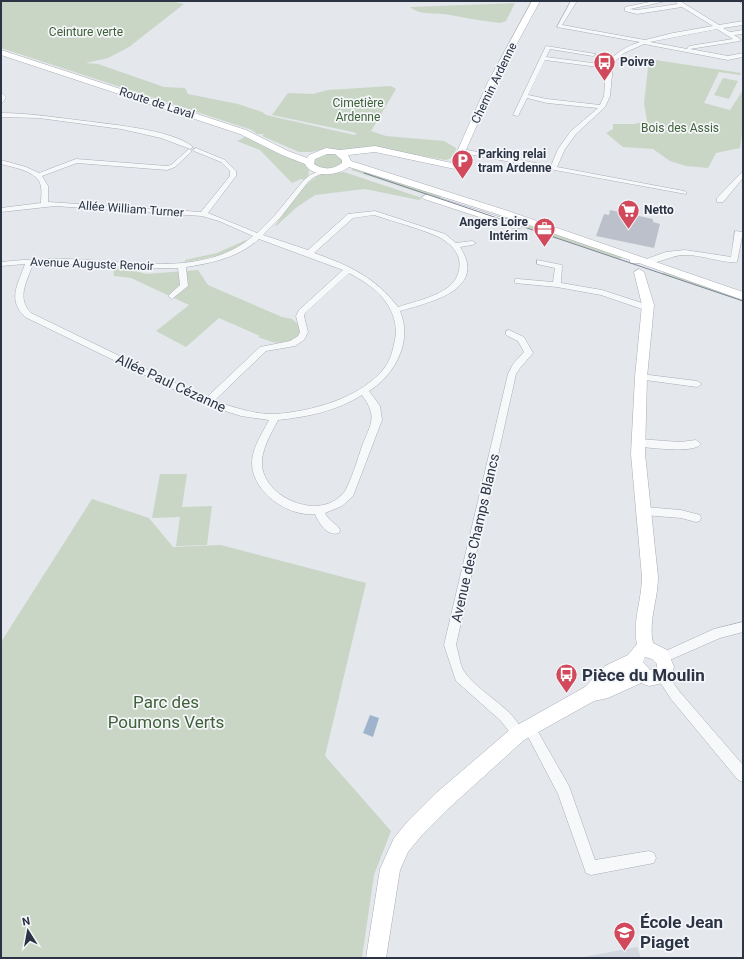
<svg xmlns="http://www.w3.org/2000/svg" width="744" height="959" font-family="Roboto,sans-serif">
<rect width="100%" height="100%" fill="#e4e7ec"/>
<polygon fill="#d2d6de" points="637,947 641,958 579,958"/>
<g fill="#c9d6c5">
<path d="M 1,1 L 171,1 L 184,4 L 129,47 L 108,58 L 86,63 L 98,64 L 164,87 L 185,88 L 188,94 L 238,104 L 262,112 L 266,115 L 354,135 L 357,134 L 353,132 L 272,115 L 288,93 L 313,94 L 328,90 L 391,86 L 396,89 L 371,131 L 386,136 L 444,141 L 456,148 C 456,154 451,160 445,160 L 378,148 L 350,151 L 324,149 L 311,152 L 299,152 L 262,136 L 264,134 L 257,134 L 252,130 L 1,48 Z"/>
<path d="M 515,3 L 506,21 L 500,23 C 483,21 466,18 450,15 C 437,12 420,16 410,7 Z"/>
<polygon points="649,59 741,73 740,75 719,72 704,103 730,110 743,90 743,127 740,148 716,153 708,168 686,166 670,161 653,149 623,147 606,133 613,129 613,124 634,124 647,121 644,103"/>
<polygon points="723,78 738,81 729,99 714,95"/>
<polygon points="245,137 279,154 304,163 309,170 308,177 305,180 301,179 292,183 260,150 237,141"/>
<path d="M 334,153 L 339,155 L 344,161 L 341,166 C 330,168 323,171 314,164 L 313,160 L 322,154 Z"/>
<polygon points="355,167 442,195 439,199 351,170"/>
<path d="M 344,172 L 422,198 L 419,200 L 365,189 L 315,195 L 297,207 L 275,227 C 282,212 304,182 320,175 C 326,172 337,173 344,172 Z"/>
<polygon points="500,214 624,255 620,259 497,218"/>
<path d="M 246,240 C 242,252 199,260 185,262 L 185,260 L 217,253 Z"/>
<path d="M 113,268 L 129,269 L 146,274 L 198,270 L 208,285 L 282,317 L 292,319 L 299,325 L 301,333 C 287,347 276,344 258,337 L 260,336 L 219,318 L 186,347 L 156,331 L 189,305 L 131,278 L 114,276 Z"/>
<polygon points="664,271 743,297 743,301 662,274"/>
<polygon points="160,474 187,474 182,507 212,506 207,545 176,546 180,517 152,518"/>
<polygon points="92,499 149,518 173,547 221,545 366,583 325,756 391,831 374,875 362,958 1,958 1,642"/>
</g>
<polygon fill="#9fb4cc" points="370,715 379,718 373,737 363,733"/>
<polygon fill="#bbc0ca" points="610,210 653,219 653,222 660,224 654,248 596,236 604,214 609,215"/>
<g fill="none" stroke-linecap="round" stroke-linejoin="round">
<defs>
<g id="street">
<path d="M 571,1 L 577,1 L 562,25 L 645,40 L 673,33 L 713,26 L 682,7 L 637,14 L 625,11 L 625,7 L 655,1 L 666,1 L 630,9 L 637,10 L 678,4 L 675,2 L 680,1 L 719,25 L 743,21 L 743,25 L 723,28 L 730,32 L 743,30 L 743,34 L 734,35 L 740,39 L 740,41 L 690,49 L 728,56 L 743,53 L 743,57 L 728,60 L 644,44 L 624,53 L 615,61 L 613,65 L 610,96 L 605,107 L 576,134 L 565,149 L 557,167 L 684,191 L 686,192 L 686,194 L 462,153 L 459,151 L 462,149 L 551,166 L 558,149 L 571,131 L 598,108 L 547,103 L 527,98 L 518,116 L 513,115 L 546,46 L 596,54 L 593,56 L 550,49 L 546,57 L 607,65 C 614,53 627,46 640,42 L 557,27 ZM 717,29 L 733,39 L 689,46 L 687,49 L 650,42 ZM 545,60 L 606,68 L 604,96 L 600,105 L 547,99 L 528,95 Z"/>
<polygon points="739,1 743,1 743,4"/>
<polygon points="1,92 6,97 3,102 1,103"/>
<path d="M 1,113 C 27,113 52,117 77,120 C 106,124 172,129 193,147 L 190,149 L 161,138 L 121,129 L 39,118 L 1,117 Z"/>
<path d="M 196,148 L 225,160 L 236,171 L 236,176 L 208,213 L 257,233 L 275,215 L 304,180 L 310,175 L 322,170 L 326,170 L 326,172 L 314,177 L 308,182 L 280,218 L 263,235 L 308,250 L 348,214 L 375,211 L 445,234 L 456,243 L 472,241 L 476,243 L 472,245 L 460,247 C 488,290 430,302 400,311 C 413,341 395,375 369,391 L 380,406 L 382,420 L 353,496 L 342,506 L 325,513 C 329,522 337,523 340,530 L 339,533 C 327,537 319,523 315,514 C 288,517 252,492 252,463 C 252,448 262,434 269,420 L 241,416 L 204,404 L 25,317 C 7,299 18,285 25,264 L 1,266 L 1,262 C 22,260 44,258 65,259 C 123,260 204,279 253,236 L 219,221 L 202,216 L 55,206 L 1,212 L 1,208 L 41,203 C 41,198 42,192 41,187 C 39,171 15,168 1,164 L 1,160 L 26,167 L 39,173 L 76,159 L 167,166 L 171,165 L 189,149 L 191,150 L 191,152 L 175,167 L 167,170 L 77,163 L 42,176 L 48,186 L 48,202 L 201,212 L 230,176 L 230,171 L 221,162 L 194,151 L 193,150 ZM 374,215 C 395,222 419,228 439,237 C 448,242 457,250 459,259 C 465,293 421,299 398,307 C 375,277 348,265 314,253 L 353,218 ZM 259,239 L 343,270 L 299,310 L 296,316 L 300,332 L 298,336 L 290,341 L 260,347 L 206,398 L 31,313 C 16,298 27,281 33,264 C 82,262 130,269 178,268 L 180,285 L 168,296 L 172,299 L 188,286 L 186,267 C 213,263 239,257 259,239 ZM 349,273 C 360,279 372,286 381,296 C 393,309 399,326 394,344 C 392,354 389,363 382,371 C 357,399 312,411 276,414 C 255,415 234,407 214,401 L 266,351 L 295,346 L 304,340 L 308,332 L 304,316 L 305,313 ZM 362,395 C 378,417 371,423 362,446 C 358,458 351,481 345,491 C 323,522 266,500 262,466 C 261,449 271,434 278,420 C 307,417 337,411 362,395 Z"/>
<polygon points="743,172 743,178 723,202 717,202 717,198 741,173"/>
<path d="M 735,231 L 743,232 L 737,262 C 726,264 699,254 684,255 C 670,255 656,266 642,263 L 641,261 L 666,252 L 685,250 L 731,257 Z"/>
<polygon points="537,260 562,265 561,283 602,290 651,306 652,308 648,311 601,295 557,287 515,283 515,279 518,279 553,282 555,268 537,264"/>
<path d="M 509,330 L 524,337 L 533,353 L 520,368 L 516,374 L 456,645 C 459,653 460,668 466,674 C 483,696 513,707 524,734 L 522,738 L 518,740 L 514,738 L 501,721 L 456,681 L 444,645 L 508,374 L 513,364 L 524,352 L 518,341 L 506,335 L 506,331 Z"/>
<polygon points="641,374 697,381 702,384 697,387 638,379 637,377 638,375"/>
<path d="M 638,439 L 680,442 L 696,440 L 701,444 C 694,454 650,447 638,447 L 633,443 Z"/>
<polygon points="644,507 681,510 700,515 701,518 700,521 696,522 681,518 644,515 640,514 639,511 640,508"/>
<polygon points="743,622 743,632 720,638 663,663 659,662 657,658 659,654 714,629"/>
<polygon points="662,670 666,672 679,691 743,765 743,782 738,780 671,699 656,676 658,672"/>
<polygon points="529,721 533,723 569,786 595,860 649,851 654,853 656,858 654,863 591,875 586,873 558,794 523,727 525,723"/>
</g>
<g id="secondary">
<path d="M 532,1 L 540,1 L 496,82 L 458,168 L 455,169 L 375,152 L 348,155 L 351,161 L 505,210 L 743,292 L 743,300 L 639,263 L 630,263 L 630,260 L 497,214 L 349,167 C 338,176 312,178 305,164 L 282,155 L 240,134 L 1,55 L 1,50 L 246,130 L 288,151 L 307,158 L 309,155 L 326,148 L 340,150 L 375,146 L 452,163 L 488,82 ZM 327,154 L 335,154 L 342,160 L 342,163 C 333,170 323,170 314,164 L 315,159 Z"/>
<polygon points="427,194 521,224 522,226 521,228 513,228 424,199 422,197"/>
<path d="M 639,269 L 644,272 L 654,305 L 647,377 L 645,454 L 658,577 C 658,600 648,621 653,643 L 667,650 L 674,667 L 668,682 L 649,686 L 641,683 L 608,698 L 594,701 L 524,740 L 449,808 L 422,835 L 408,852 L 400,870 L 386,958 L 366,958 L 380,869 L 394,838 L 408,821 L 435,794 L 512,728 L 585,687 L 605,666 L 628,655 L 637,644 C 632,622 642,600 642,577 L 631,454 L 635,377 L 642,305 L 634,272 ZM 645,657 L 652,659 L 657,664 L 657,669 L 650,670 L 643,662 Z"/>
</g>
</defs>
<use href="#street" stroke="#a9aeb7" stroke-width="1"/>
<use href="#secondary" stroke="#a9aeb7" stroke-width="1"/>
<use href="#street" fill="#f7f8fa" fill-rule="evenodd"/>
<use href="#secondary" fill="#fff" fill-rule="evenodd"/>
<polyline stroke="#7d8696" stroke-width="1" points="364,173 743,301"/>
</g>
<defs>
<symbol id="bus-pin" viewBox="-11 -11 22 30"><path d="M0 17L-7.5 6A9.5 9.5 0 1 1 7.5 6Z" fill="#d1495b" stroke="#f4f6f9"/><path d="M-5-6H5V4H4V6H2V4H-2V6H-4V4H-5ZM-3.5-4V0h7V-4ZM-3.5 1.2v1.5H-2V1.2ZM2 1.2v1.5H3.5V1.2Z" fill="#fff"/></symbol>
<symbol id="parking-pin" viewBox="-11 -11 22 30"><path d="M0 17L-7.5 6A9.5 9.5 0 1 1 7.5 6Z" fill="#d1495b" stroke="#f4f6f9"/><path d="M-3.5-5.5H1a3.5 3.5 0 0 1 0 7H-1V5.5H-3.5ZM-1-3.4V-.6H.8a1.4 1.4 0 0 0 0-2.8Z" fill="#fff"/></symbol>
<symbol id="supermarket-pin" viewBox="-11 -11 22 30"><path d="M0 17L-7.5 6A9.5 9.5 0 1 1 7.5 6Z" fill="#d1495b" stroke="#f4f6f9"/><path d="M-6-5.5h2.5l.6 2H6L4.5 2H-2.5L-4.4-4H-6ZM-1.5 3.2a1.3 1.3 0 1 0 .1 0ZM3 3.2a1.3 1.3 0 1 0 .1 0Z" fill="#fff"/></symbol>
<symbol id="office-pin" viewBox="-11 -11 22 30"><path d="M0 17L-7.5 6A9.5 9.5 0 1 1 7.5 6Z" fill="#d1495b" stroke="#f4f6f9"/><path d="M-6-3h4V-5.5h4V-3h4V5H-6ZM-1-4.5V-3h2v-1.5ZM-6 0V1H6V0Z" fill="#fff"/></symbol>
<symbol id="school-pin" viewBox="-11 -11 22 30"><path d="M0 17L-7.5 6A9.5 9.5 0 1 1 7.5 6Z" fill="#d1495b" stroke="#f4f6f9"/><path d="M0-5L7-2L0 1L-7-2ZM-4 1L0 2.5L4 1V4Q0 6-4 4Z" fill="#fff"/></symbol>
</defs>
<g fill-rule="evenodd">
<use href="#bus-pin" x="592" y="50" width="25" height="34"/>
<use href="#parking-pin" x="450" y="148" width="25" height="34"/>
<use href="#supermarket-pin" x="616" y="198" width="25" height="34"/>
<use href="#office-pin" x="532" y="216" width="25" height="34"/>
<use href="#bus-pin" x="554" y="662" width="25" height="34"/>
<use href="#school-pin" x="612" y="920" width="25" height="34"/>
</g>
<g text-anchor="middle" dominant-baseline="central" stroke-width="3.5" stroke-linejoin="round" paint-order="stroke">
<g font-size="12" fill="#3f6138" stroke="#f4f6f9">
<text x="86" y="32">Ceinture verte</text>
<text x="358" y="103">Cimetière<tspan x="358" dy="14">Ardenne</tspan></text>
<text x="680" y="128">Bois des Assis</text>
</g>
<g font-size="12" font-weight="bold" fill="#2b3445" stroke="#f4f6f9" text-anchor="start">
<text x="620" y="62">Poivre</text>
<text x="478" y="154">Parking relai<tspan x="478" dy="14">tram Ardenne</tspan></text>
<text x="644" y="210">Netto</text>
<text x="528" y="222" text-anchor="end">Angers Loire<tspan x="528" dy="14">Intérim</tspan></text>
</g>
<g font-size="12" fill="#2b3445" stroke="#f4f6f9">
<text transform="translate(494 83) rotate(-64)">Chemin Ardenne</text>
<text transform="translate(157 103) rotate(18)">Route de Laval</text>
<text transform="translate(131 209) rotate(4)">Allée William Turner</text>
<text transform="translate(92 264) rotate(2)">Avenue Auguste Renoir</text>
</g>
<g font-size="14" fill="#2b3445" stroke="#f4f6f9">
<text transform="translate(171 383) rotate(25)">Allée Paul Cézanne</text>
<text transform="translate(475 538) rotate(-77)">Avenue des Champs Blancs</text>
</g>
<g font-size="17" font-weight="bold" fill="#2b3445" stroke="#f4f6f9" text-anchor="start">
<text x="582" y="675">Pièce du Moulin</text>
<text x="640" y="922">École Jean<tspan x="640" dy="20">Piaget</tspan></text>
</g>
<g font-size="17" fill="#3f6138" stroke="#f4f6f9">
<text x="166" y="702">Parc des<tspan x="166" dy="20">Poumons Verts</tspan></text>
</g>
</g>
<rect width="744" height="959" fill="none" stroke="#2b3445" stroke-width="4"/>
<g transform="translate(28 931) rotate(349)" stroke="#f4f6f9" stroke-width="3" paint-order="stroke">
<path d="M0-3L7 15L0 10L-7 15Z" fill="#2b3445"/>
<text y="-6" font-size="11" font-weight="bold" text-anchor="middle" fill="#2b3445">N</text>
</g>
</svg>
